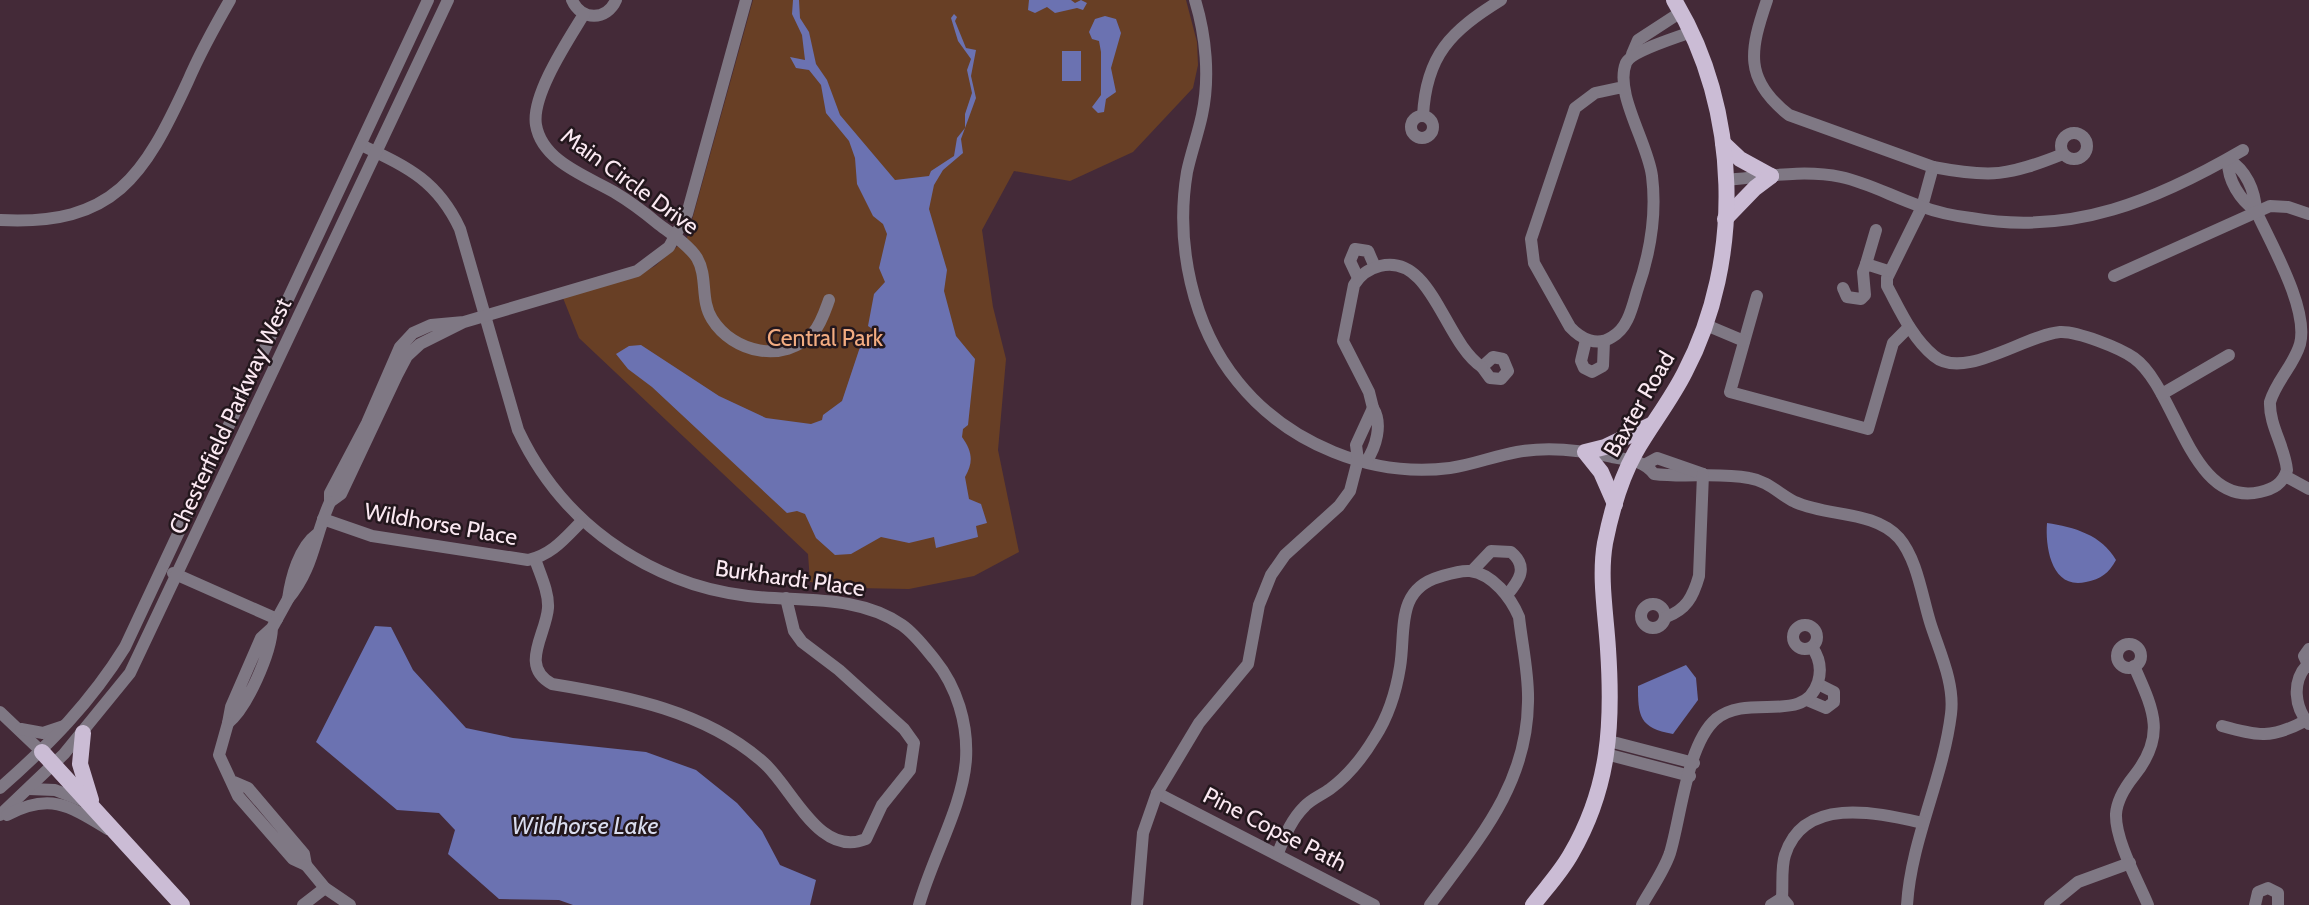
<svg xmlns="http://www.w3.org/2000/svg" width="2309" height="905" font-family="Cabin,sans-serif">
<rect width="100%" height="100%" fill="#442a38"/>
<polygon fill="#683f25" points="753,0 1186,0 1197,42 1198,65 1193,88 1133,152 1070,181 1014,171 982,230 993,307 1006,359 998,450 1019,552 974,576 909,589 856,588 810,582 808,554 579,338 563,298 638,275 655,266 687,238"/>
<g fill="#6b72b1">
<path d="M 793,0 L 799,0 L 800,18 L 809,32 L 816,64 L 827,80 L 840,115 L 895,180 L 929,176 L 931,171 L 954,156 L 957,138 L 965,128 L 965,114 L 972,93 L 967,70 L 971,59 L 958,41 L 951,18 L 954,14 L 957,17 L 955,21 L 966,48 L 976,50 L 971,76 L 976,98 L 961,139 L 963,153 L 943,170 L 934,185 L 929,209 L 947,270 L 944,291 L 956,336 L 975,359 L 968,425 L 963,429 L 962,437 C 972,451 974,462 965,477 L 969,499 L 981,504 L 987,523 L 976,526 L 978,537 L 936,548 L 934,537 L 909,543 L 881,537 L 851,554 L 835,555 L 816,538 L 805,514 L 797,511 L 787,513 L 652,387 L 628,369 L 616,354 L 629,346 L 641,345 L 719,396 L 766,418 L 811,424 L 822,420 L 823,415 L 842,401 L 861,344 L 874,336 L 874,330 L 868,326 L 874,294 L 885,282 L 879,268 L 887,234 L 883,224 L 873,216 L 857,184 L 855,158 L 849,141 L 826,113 L 821,85 L 809,70 L 796,68 L 790,57 L 805,60 L 802,35 L 792,14 Z"/>
<polygon points="1029,0 1071,0 1075,3 1081,0 1087,3 1083,10 1077,8 1055,13 1047,7 1035,13 1028,10"/>
<polygon points="1105,16 1116,19 1121,33 1111,68 1116,92 1106,99 1104,112 1098,113 1092,107 1101,95 1101,52 1099,41 1092,39 1089,32 1095,19"/>
<rect x="1062" y="51" width="19" height="30"/>
<path d="M 2047,523 C 2074,527 2102,535 2116,560 C 2109,573 2101,579 2086,582 C 2052,590 2045,548 2047,523 Z"/>
<polygon points="375,626 391,627 413,670 466,728 513,738 646,752 696,770 737,803 762,831 780,865 816,880 810,905 573,905 559,900 499,899 448,854 455,830 439,813 397,810 316,742"/>
<path d="M 1686,665 L 1696,678 L 1698,700 L 1673,734 C 1639,728 1638,716 1638,686 Z"/>
</g>
<g fill="none" stroke-linecap="round" stroke-linejoin="round">
<g stroke="#7f7884" stroke-width="12">
<path d="M 572,0 C 581,21 607,21 616,0"/>
<path d="M 1195,0 C 1206,36 1210,78 1202,115 C 1198,134 1191,153 1187,172 C 1175,243 1192,326 1238,382 C 1288,444 1372,478 1450,468 C 1473,465 1494,456 1517,452 C 1549,446 1581,450 1612,457 C 1629,460 1643,460 1654,474 C 1686,478 1717,472 1749,478 C 1768,481 1779,494 1795,502 C 1827,517 1874,510 1899,538 C 1917,559 1922,596 1930,622 C 1939,651 1955,683 1951,714 C 1943,779 1911,840 1907,905"/>
<path d="M 1767,0 C 1750,50 1743,79 1789,115 L 1933,167 L 1922,207 L 1887,278 L 1887,286 C 1900,310 1912,338 1934,356 C 1964,381 2025,335 2060,332 C 2077,331 2120,348 2134,358 C 2177,389 2190,508 2260,492 C 2273,489 2283,484 2287,470 C 2285,447 2269,425 2270,402 C 2276,381 2294,365 2300,344 C 2309,309 2271,244 2256,211 C 2255,190 2246,170 2228,159 C 2227,180 2240,200 2256,211"/>
<path d="M 584,14 C 569,39 531,95 536,125 C 542,161 586,176 614,192 C 629,201 644,212 657,223 C 670,233 688,244 697,258 C 708,277 700,300 712,319 C 733,353 784,364 813,333 C 821,324 825,311 829,300"/>
<polyline points="1632,54 1638,40 1681,12"/>
<path d="M 1623,87 L 1595,93 L 1575,108 L 1531,239 L 1534,263 L 1570,327 C 1581,339 1597,347 1612,337 C 1628,328 1632,308 1637,291 C 1650,254 1657,216 1652,176 C 1648,143 1614,93 1626,63 C 1631,51 1676,38 1691,32"/>
<circle cx="1422" cy="127" r="11"/>
<path d="M 1423,116 C 1426,55 1451,31 1501,0"/>
<circle cx="2074" cy="146" r="13"/>
<path d="M 361,145 C 407,167 437,180 460,229 L 518,430 C 551,500 604,549 676,578 C 698,587 724,593 748,596 C 800,602 857,594 902,625 C 915,634 925,648 935,660 C 957,687 968,724 966,759 C 963,806 932,858 919,905"/>
<path d="M 1933,167 C 1991,178 2008,176 2063,154"/>
<path d="M 1725,180 C 1763,177 1803,169 1841,177 C 1869,183 1893,197 1920,206 C 1936,212 1955,216 1971,218 C 2073,236 2157,200 2243,150"/>
<path d="M 0,220 C 115,226 144,176 188,81 C 200,53 215,26 230,0"/>
<polyline points="1866,264 1876,230"/>
<polyline points="2114,276 2270,206 2288,207 2309,214"/>
<polyline points="1358,278 1350,261 1355,249 1368,251 1375,267"/>
<polyline points="1843,288 1847,297 1861,299 1865,295 1863,272 1866,264 1888,271"/>
<polyline points="1757,296 1730,392 1868,429 1893,343 1909,327"/>
<polyline points="464,322 431,325 413,333 400,347 367,423 330,493 330,502 341,494 397,375 407,356 420,344 464,322 637,271 669,247 687,214 746,0"/>
<polyline points="1706,325 1744,341"/>
<polyline points="1586,340 1581,361 1584,368 1592,372 1603,366 1604,341"/>
<polygon points="1493,357 1503,359 1508,371 1501,379 1490,378 1482,367"/>
<polyline points="2162,394 2229,355"/>
<path d="M 1373,408 L 1369,392 L 1343,341 L 1354,285 C 1360,275 1368,269 1380,266 C 1432,253 1444,342 1482,367"/>
<polyline points="1646,464 1657,458 1703,474"/>
<polyline points="2285,476 2309,489"/>
<path d="M 323,519 L 372,536 L 528,560 C 552,555 565,538 582,521"/>
<path d="M 317,534 C 299,547 291,578 288,599 C 314,568 314,537 330,502"/>
<path d="M 535,559 C 540,574 549,592 548,608 C 546,635 519,666 552,684 C 626,696 706,711 764,763 C 793,789 819,858 866,839 L 882,805 L 910,770 L 914,743 L 904,729 L 839,670 L 802,642 L 794,631 L 786,598"/>
<path d="M 1472,571 L 1491,551 L 1511,552 C 1529,567 1519,581 1507,595"/>
<polyline points="173,573 277,619"/>
<circle cx="1653" cy="616" r="12"/>
<path d="M 1666,617 C 1686,610 1693,597 1699,576 L 1703,474"/>
<circle cx="1805" cy="637" r="12"/>
<path d="M 272,628 C 271,653 247,708 228,723 L 231,707 L 261,638 L 272,628 L 288,599"/>
<circle cx="2129" cy="656" r="12"/>
<polyline points="2309,649 2304,656 2309,667"/>
<path d="M 2307,665 C 2292,681 2294,707 2309,724"/>
<path d="M 2134,666 C 2153,709 2167,735 2134,776 C 2126,786 2117,800 2116,814 C 2115,840 2138,881 2148,905"/>
<polyline points="1807,700 1826,708 1834,702 1834,692 1818,684"/>
<polyline points="0,712 42,752"/>
<polyline points="228,723 219,755 238,796 293,859 306,865 304,854 248,788 234,782"/>
<path d="M 2222,726 C 2258,736 2271,739 2305,721"/>
<polyline points="21,729 43,733 64,726"/>
<polyline points="1609,741 1694,763"/>
<polyline points="1606,754 1690,776"/>
<path d="M 0,788 C 49,745 91,702 125,647 L 428,0"/>
<polyline points="29,789 55,790 86,802"/>
<polyline points="1157,793 1374,905"/>
<polyline points="0,815 64,754 130,673 448,0"/>
<path d="M 7,815 C 50,792 70,806 108,829"/>
<path d="M 1278,853 C 1285,836 1291,820 1304,807 C 1311,799 1322,795 1330,789 C 1349,775 1363,757 1375,737 C 1389,715 1396,692 1400,667 C 1406,632 1395,590 1439,577 C 1449,574 1460,570 1470,571 C 1493,574 1511,598 1519,617 C 1522,645 1529,674 1528,702 C 1527,786 1477,841 1430,905"/>
<polyline points="306,865 325,888 350,905"/>
<path d="M 1782,898 C 1783,884 1781,867 1785,855 C 1804,795 1878,813 1923,823"/>
<polyline points="303,905 325,888"/>
<path d="M 1137,905 L 1143,833 L 1157,793 L 1199,723 L 1248,664 L 1259,605 L 1271,575 L 1285,555 L 1339,506 L 1350,491 L 1358,460 L 1356,445 L 1373,408 C 1383,424 1376,447 1366,462"/>
<path d="M 1642,905 C 1651,889 1664,871 1670,853 C 1681,817 1687,744 1716,719 C 1749,692 1804,726 1818,682 C 1822,669 1819,657 1812,647"/>
<polyline points="1771,905 1782,898 1788,905"/>
<polyline points="2050,905 2078,882 2130,863"/>
<polyline points="2255,905 2258,892 2268,888 2278,893 2278,905"/>
</g>
<g stroke="#cbbcd5" stroke-width="16">
<polyline points="1723,143 1740,159 1771,176"/>
<polyline points="1725,219 1755,188 1771,176"/>
<polyline points="1615,504 1601,472 1585,452 1605,447 1651,425"/>
<polyline points="83,733 80,764 91,800"/>
<polyline points="42,752 182,905"/>
<path d="M 1533,905 C 1546,888 1561,872 1571,854 C 1610,787 1613,723 1608,649 C 1606,615 1599,577 1605,543 C 1611,513 1620,480 1635,453 C 1651,425 1671,400 1685,372 C 1744,260 1740,108 1674,0"/>
</g>
</g>
<g text-anchor="middle" dominant-baseline="central" stroke-width="5" stroke-linejoin="round" paint-order="stroke">
<g font-size="23" fill="#fbe9f2" stroke="#23171d">
<text transform="translate(630 181) rotate(36)">Main Circle Drive</text>
<text transform="translate(1639 404) rotate(-60)">Baxter Road</text>
<text transform="translate(230 416) rotate(-65)">Chesterfield Parkway West</text>
<text transform="translate(441 524) rotate(10)">Wildhorse Place</text>
<text transform="translate(790 578) rotate(8)">Burkhardt Place</text>
<text transform="translate(1275 829) rotate(27)">Pine Copse Path</text>
</g>
<g font-size="23" fill="#f3ac81" stroke="#23171d">
<text x="825" y="338">Central Park</text>
</g>
<g font-size="24" font-style="italic" fill="#d9dcee" stroke="#23171d">
<text x="585" y="825">Wildhorse Lake</text>
</g>
</g>
</svg>
